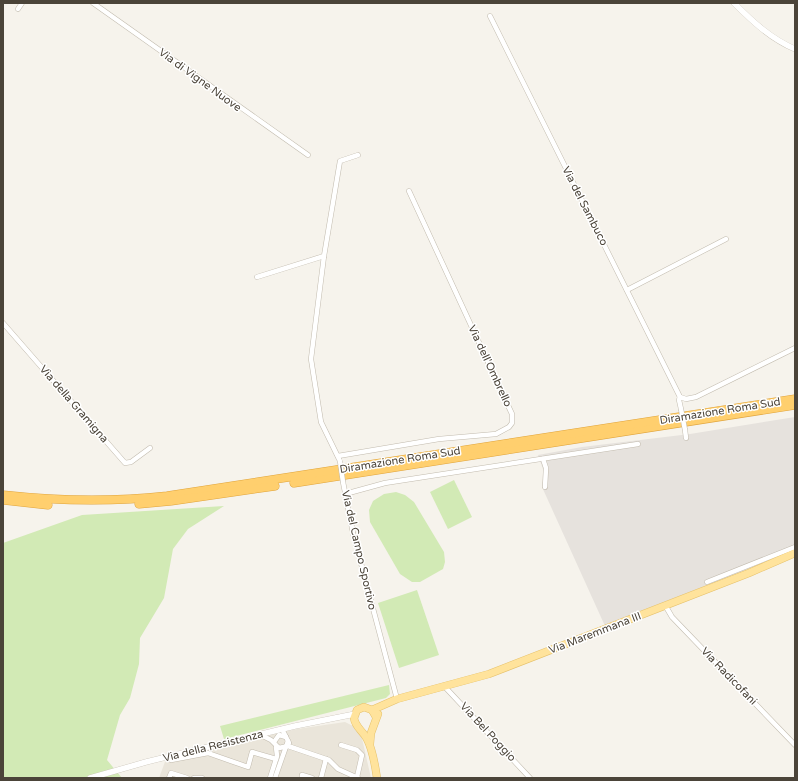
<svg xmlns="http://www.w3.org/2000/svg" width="798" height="781" font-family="'Varela Round',sans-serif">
<rect width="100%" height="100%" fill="#f6f3ec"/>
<polygon fill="#eae5da" points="345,722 355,727 361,734 371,778 159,778 166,759 297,729"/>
<polygon fill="#e6e2dd" points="795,417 795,550 605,626 542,487 544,472 538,455 582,447 690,434"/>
<g fill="#d2eab5">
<polygon points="454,480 472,517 448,529 430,492"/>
<polygon points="396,492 405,495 414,502 444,552 445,562 443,569 420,582 412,582 400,574 370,522 369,510 373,501 384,494"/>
<polygon points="224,506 188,529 173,549 164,598 140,638 139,664 130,698 120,715 107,760 122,778 3,778 3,543 82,515"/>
<polygon points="417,590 439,655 399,668 378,603"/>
<polygon points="389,685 390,694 386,698 224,739 220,726"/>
</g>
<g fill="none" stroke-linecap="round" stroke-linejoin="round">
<defs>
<g id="minor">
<polyline points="93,3 308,155"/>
<polyline points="18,9 22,3"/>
<polyline points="490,16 680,397"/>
<polyline points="257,277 324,256"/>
<polyline points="627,290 726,239"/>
<polyline points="3,323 125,463 131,462 150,448"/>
<polyline points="680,397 686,399 696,397 795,348"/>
<polyline points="680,397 679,400 681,409"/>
<polyline points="685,430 686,438"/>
<polyline points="338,456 439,439 496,434 509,427 512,423 512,414 409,191"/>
<polyline points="339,459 321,422 311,359 324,256 340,161 358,155"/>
<polyline points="543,459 546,468 545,487"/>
<polyline points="343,482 353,533 397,699"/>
<polyline points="345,494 385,483 638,444"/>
<polyline points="707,582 795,547"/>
<polyline points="665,605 672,617 795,745"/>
<polyline points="445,687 530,778"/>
<polyline points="282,729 289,743"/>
<polyline points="259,734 271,740 279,748 288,746 329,760 338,769 358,778"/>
<polyline points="274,742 279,735 286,737"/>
<polyline points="341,745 357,750 362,755 357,777"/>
<polyline points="168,757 171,760 208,753 248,767 252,752 276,759"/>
<polyline points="169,778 171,773 187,778"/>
<polyline points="194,778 202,778"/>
<polyline points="270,778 277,756 276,747"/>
<polyline points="275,778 288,741"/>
<polyline points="302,778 302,775 312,778"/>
<polyline points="321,778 326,759"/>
</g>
<g id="tertiary">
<path d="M 734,3 C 752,21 771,39 795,49"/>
<polyline points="90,778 146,762 295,726 355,714"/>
</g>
<g id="primary">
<polyline points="372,710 397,699 489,674 749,573 795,553"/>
<path d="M 376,717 L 372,710 L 364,707 L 357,710 L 354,718 C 355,727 363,731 367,739 C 373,750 375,765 377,778"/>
<polyline points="370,744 371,733 378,714"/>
</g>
<g id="motorway">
<polyline points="294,483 795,405"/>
<path d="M 3,495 C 58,501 112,502 167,496 L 795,399"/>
<polyline points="3,500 48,505"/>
<polyline points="139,504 171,501 275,486"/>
</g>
</defs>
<use href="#minor" stroke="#c2bbae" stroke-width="5.5"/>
<use href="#tertiary" stroke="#c2bbae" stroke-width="6"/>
<use href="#primary" stroke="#e6c16a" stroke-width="8"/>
<use href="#motorway" stroke="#e0a43c" stroke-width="9"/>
<use href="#minor" stroke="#fff" stroke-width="4.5"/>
<use href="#tertiary" stroke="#fff" stroke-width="5.5"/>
<use href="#primary" stroke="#ffe39c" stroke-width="7"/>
<use href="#motorway" stroke="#ffcf6e" stroke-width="8"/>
<defs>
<g id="minor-bridge">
<polyline points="681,409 685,430"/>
<polyline points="340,461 343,482"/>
</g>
</defs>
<use href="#minor-bridge" stroke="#c2bbae" stroke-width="5.5" stroke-linecap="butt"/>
<use href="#minor-bridge" stroke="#fff" stroke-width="4.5"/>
</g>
<g text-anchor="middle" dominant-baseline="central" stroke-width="3" stroke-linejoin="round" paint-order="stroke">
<g font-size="11" fill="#4b4439" stroke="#fff">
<text transform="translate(200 80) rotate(36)">Via di Vigne Nuove</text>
<text transform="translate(585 206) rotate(63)">Via del Sambuco</text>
<text transform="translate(490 366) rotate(65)">Via dell'Ombrello</text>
<text transform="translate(74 404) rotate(49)">Via della Gramigna</text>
<text transform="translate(720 411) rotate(-9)">Diramazione Roma Sud</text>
<text transform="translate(400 460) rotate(-9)">Diramazione Roma Sud</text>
<text transform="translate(359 550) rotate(77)">Via del Campo Sportivo</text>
<text transform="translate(595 633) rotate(-21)">Via Maremmana III</text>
<text transform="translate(729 676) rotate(46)">Via Radicofani</text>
<text transform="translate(488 732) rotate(47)">Via Bel Poggio</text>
<text transform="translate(213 746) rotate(-14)">Via della Resistenza</text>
</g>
</g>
<rect width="798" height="781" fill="none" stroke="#4b4439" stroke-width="8"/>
</svg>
